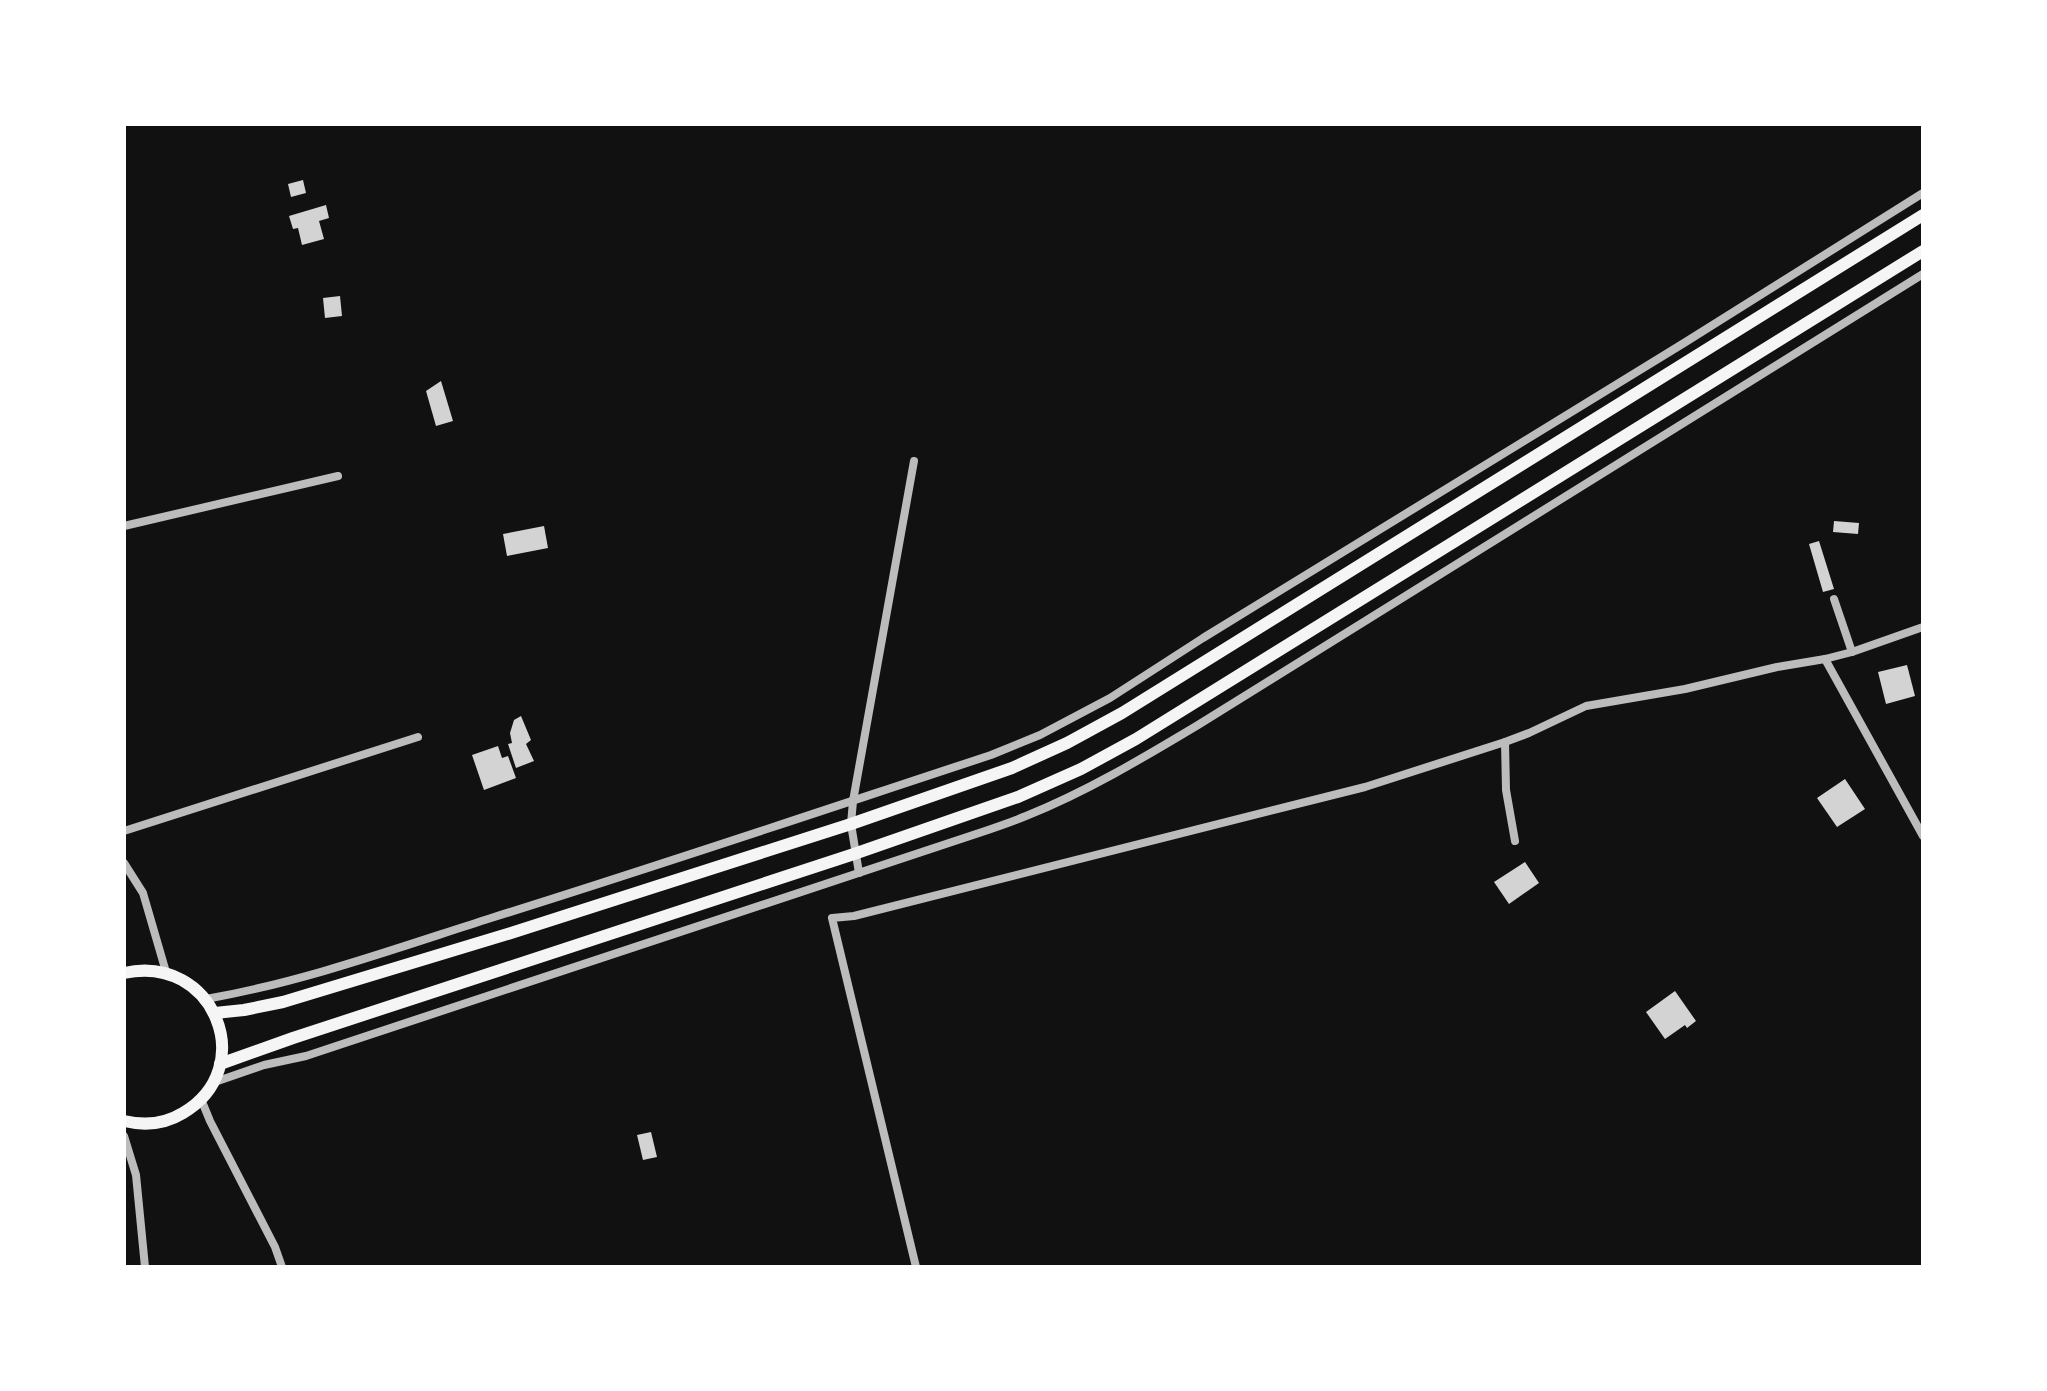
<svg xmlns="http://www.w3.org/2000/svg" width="2047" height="1391" font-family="'Space Grotesk',sans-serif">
<rect width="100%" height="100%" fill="#111"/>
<g fill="#d3d3d3">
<polygon points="303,180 306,193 291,197 288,184"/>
<polygon points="326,205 329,218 319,221 324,239 302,245 298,228 293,229 289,216"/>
<polygon points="340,296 342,316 325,318 323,298"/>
<polygon points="441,381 453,421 436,426 426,391"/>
<polygon points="1834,521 1859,523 1858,534 1833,532"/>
<polygon points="544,526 548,548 507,556 503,534"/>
<polygon points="1819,541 1834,589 1823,592 1809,544"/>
<polygon points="1907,665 1915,696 1886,704 1878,672"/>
<polygon points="521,716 531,740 526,744 534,761 516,768 508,744 512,743 510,733 514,720"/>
<polygon points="498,746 502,758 508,756 516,778 484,790 472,755"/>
<polygon points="1845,779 1865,809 1837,827 1817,798"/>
<polygon points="1525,862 1539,883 1509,904 1494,882"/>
<polygon points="1675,991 1696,1021 1687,1028 1685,1025 1665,1039 1646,1012"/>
<polygon points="651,1132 657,1157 643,1160 637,1135"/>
</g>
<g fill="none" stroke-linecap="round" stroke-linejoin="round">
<g stroke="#bcbcbc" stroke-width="8">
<polyline points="124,526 338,476"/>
<polyline points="1834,599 1852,652"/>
<polyline points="1825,659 1923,836"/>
<polyline points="1505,742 1529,733 1586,706 1685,689 1777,667 1825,659 1852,652 1923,627"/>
<polyline points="124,831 418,737"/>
<polyline points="124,863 143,893 166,972"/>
<polyline points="859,873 851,824 853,801 914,461"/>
<path d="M 206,999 C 303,982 397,948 491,918 C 658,866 824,810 991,755 L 1040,735 L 1110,698 L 1203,638 L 1684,343 L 1923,193"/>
<path d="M 212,1083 L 264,1065 L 306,1056 L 973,835 C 991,829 1009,823 1026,816 C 1086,792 1143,758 1198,725 L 1923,274"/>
<polyline points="201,1099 210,1121 275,1247 282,1267"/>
<polyline points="124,1136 136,1175 145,1267"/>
<polyline points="916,1267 832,918 854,916 1365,787 1505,742 1506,790 1515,841"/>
</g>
<g stroke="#f5f5f5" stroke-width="12">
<path d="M 124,973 C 214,953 260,1068 183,1113 C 165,1124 145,1126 124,1121"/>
<polyline points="215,1013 244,1010 283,1002 511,933 851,824 1012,768 1067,743 1122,713 1923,215"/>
<polyline points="220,1064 293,1038 854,854 1018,797 1081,769 1136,739 1923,251"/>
</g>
</g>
<rect width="2047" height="1391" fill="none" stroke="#ffffff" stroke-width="252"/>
</svg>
